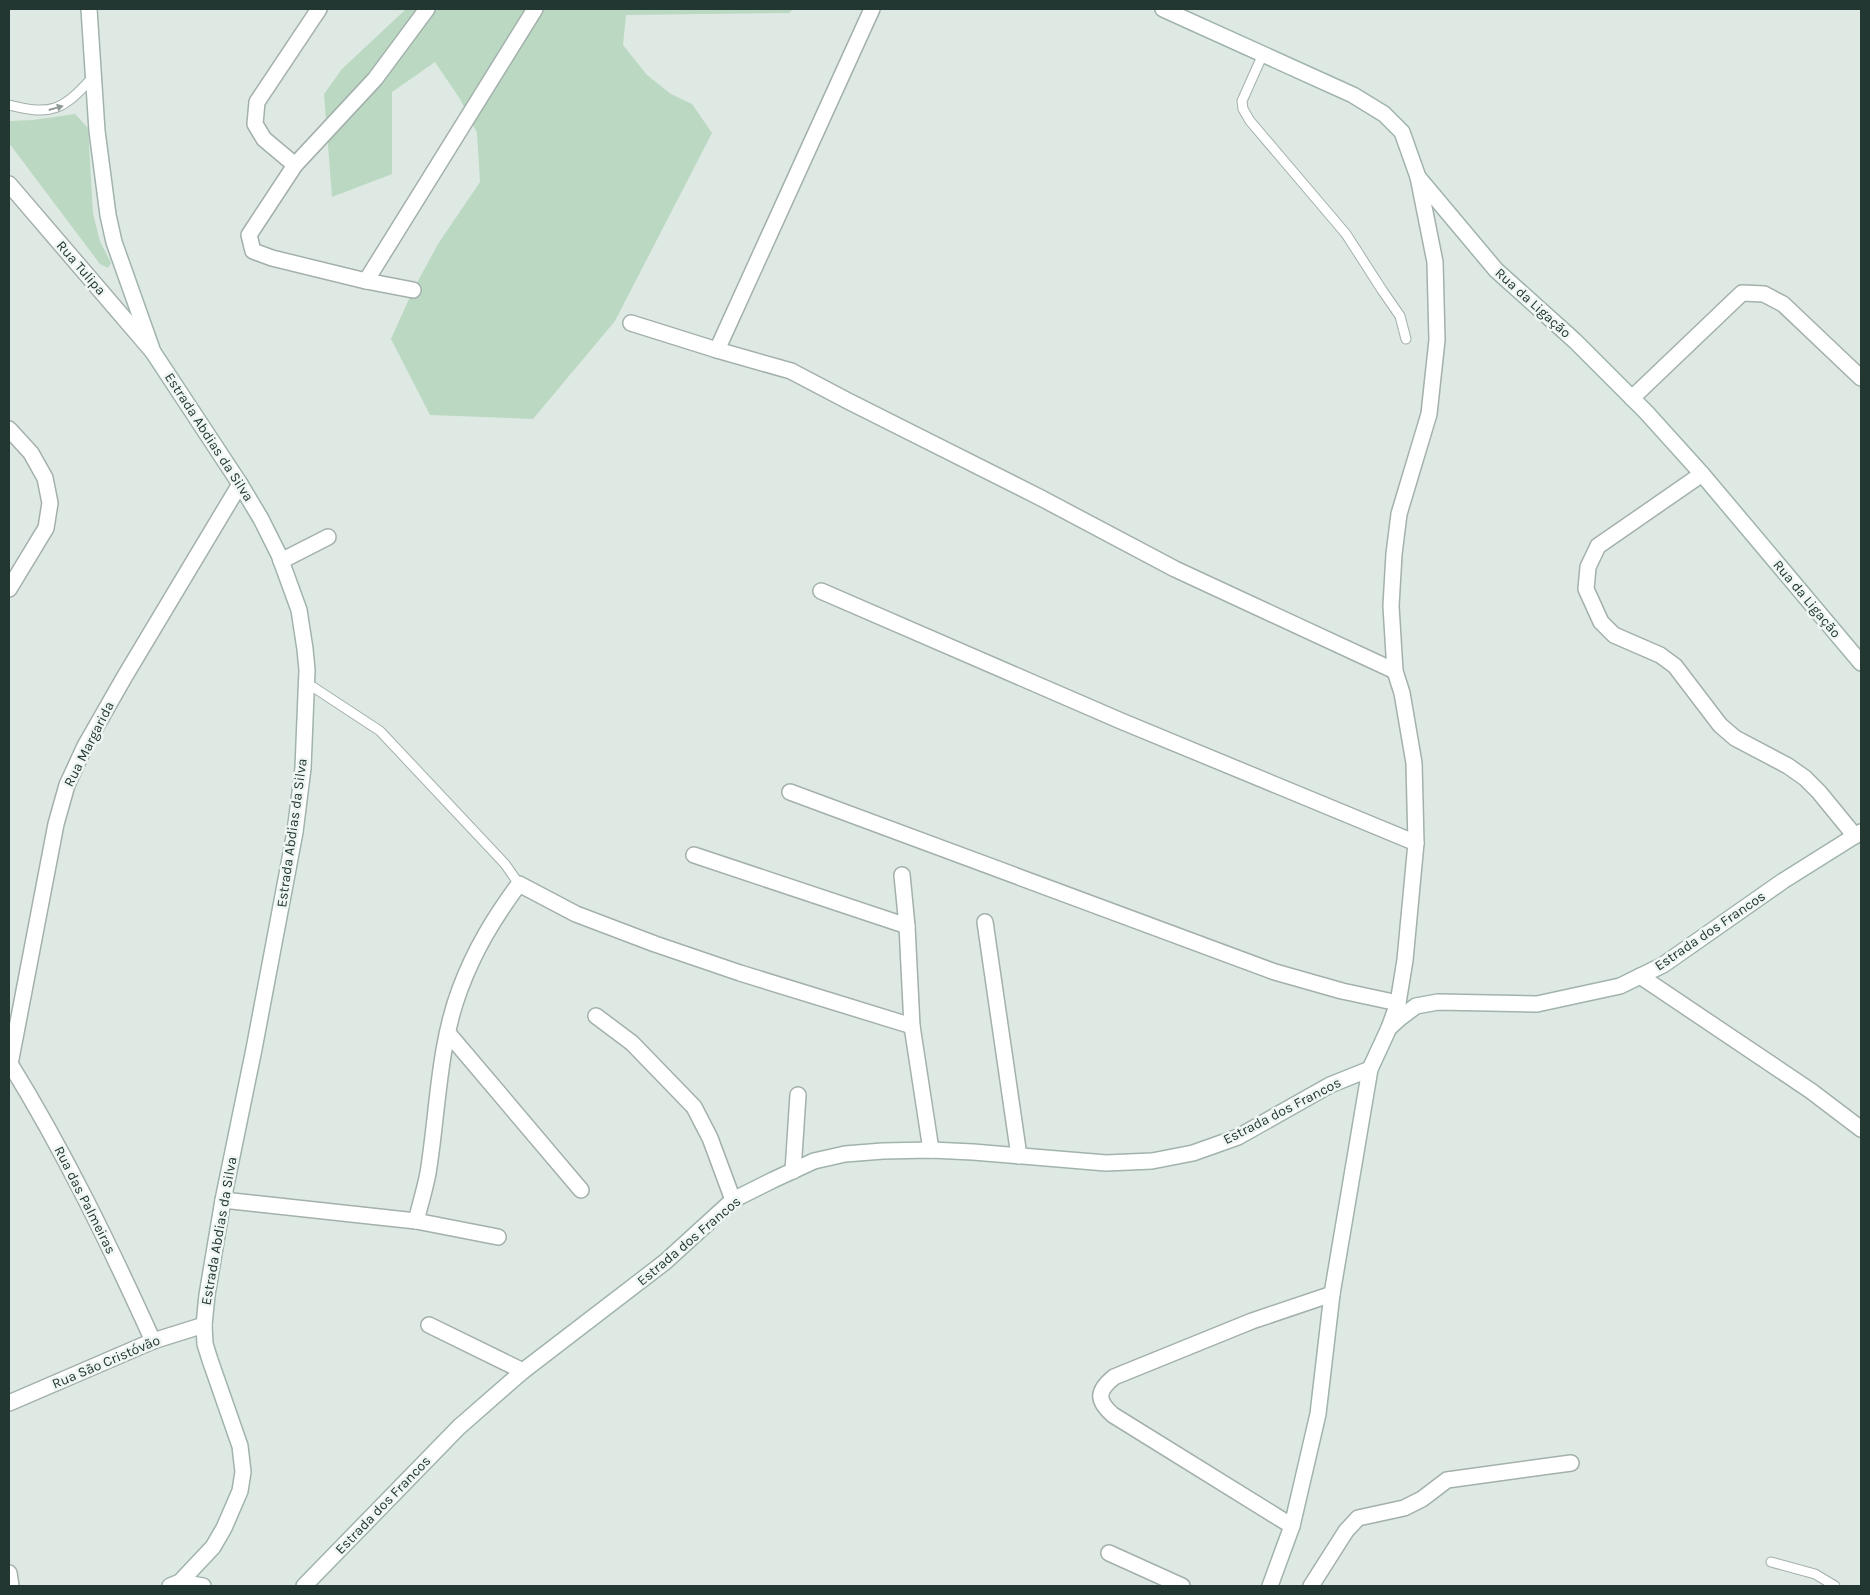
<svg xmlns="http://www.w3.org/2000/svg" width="1870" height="1595" font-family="Karla,sans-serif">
<rect width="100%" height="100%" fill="#dfe9e4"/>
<g fill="#bad8c2">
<polygon points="406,9 793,9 789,13 626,15 623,45 647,75 671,94 692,104 712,133 615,321 533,419 430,415 391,339 413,290 438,244 480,182 477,133 460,99 435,62 392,92 392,174 332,197 324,94 342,69"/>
<polygon points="75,114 88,128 93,214 100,241 111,263 108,268 100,264 9,143 9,121 33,120"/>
</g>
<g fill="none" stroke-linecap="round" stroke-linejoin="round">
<defs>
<g id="lane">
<polyline points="1263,54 1242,101 1243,109 1250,121 1346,234 1382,290 1400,316 1406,339"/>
<path d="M 9,105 C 52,116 63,110 92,78"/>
<polyline points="307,683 380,731 505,864 519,884"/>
<polyline points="1771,1562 1815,1574 1835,1586"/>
</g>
<g id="street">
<polyline points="319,9 257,102 255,124 264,139 295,165 375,79 427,9"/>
<polyline points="295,165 249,235 253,251 272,258 366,281"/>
<polyline points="9,184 153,352"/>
<polyline points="413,290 366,281 535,9"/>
<polyline points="631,323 717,350 791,371 848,401 1041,498 1175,569 1395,671"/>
<polyline points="717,350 872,9"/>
<polyline points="1632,398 1742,293 1764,294 1783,304 1861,378"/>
<polyline points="9,429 31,453 45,478 50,503 46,528 9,589"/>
<polyline points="1702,474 1598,546 1588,567 1586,589 1601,622 1614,635 1660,655 1675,666 1720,725 1735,738 1788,766 1805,778 1819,792 1855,836"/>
<polyline points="281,561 328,537"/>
<polyline points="821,591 1121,721 1416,843"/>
<polyline points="790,792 1275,972 1342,991 1398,1003"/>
<polyline points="694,855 907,926"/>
<polyline points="902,875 907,926 912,1026 931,1150"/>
<polyline points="985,922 1019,1156"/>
<polyline points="1640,976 1811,1091 1861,1129"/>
<polyline points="596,1016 632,1043 694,1107 710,1138 733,1200"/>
<polyline points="1389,1028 1398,1003 1405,960 1416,843 1414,763 1402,693 1395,671 1391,606 1394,554 1399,514 1429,414 1437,340 1435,262 1418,177"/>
<polyline points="448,1033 581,1190"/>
<path d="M 9,1062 C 64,1151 110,1246 153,1341"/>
<polyline points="10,1064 56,824 67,785 85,746 125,676 240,484"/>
<polyline points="793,1171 798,1095"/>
<polyline points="223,1200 416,1221 498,1237"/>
<path d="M 416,1221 C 420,1205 425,1189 428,1173 C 438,1112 438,1047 460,989 C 475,949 494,918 519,884 L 576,914 L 655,944 L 740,973 L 912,1026"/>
<polyline points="429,1325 523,1371"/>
<polyline points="9,1403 153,1341 204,1325"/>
<path d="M 1292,1526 L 1113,1415 C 1096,1400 1097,1391 1114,1377 L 1252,1321 L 1332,1294"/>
<polyline points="1109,1553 1182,1586"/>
<polyline points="9,1573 11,1586"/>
<polyline points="1311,1586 1346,1531 1358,1518 1404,1508 1422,1499 1447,1480 1571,1463"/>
</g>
<g id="secondary">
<polyline points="89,9 97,131 108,215 114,242 153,352 240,484 261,519 279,555 299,610 305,649 307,670 303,768 295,832 254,1049 223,1200 207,1295 204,1325 205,1344 210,1360 240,1446 243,1472 240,1491 224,1528 213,1547 180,1582"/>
<polyline points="1163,9 1353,95 1384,114 1402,132 1418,177 1496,270 1575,341 1646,412 1702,474 1861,663"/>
<polyline points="170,1586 180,1582 203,1586"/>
<polyline points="304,1586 459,1427 523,1371 665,1262 733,1200 773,1180 814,1161 845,1154 883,1151 931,1150 973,1152 1106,1163 1152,1161 1193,1153 1238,1137 1330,1085 1370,1069 1389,1028 1400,1018 1416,1006 1438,1002 1537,1004 1620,986 1663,965 1783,881 1861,832"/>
<polyline points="1270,1586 1292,1526 1318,1414 1332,1294 1370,1069"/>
</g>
</defs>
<use href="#lane" stroke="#a3b0ab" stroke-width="11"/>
<use href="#street" stroke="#a3b0ab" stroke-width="18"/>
<use href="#secondary" stroke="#a0b3ac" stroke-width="18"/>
<use href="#lane" stroke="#fff" stroke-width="9"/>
<use href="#street" stroke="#fff" stroke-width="15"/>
<use href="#secondary" stroke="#fff" stroke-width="15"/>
</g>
<defs><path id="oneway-solid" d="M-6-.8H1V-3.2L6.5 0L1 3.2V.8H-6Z" transform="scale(1.25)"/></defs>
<use fill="#909b98" href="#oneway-solid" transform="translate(56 108) rotate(-16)"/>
<g text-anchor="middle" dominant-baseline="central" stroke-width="5" stroke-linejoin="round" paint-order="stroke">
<g font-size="14" fill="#223731" stroke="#eff6f3">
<text transform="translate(81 268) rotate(49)">Rua Tulipa</text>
<text transform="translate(1533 303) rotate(42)">Rua da Ligação</text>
<text transform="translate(209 437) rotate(57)">Estrada Abdias da Silva</text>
<text transform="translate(1807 599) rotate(50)">Rua da Ligação</text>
<text transform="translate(89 744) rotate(-63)">Rua Margarida</text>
<text transform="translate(292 833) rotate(-82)">Estrada Abdias da Silva</text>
<text transform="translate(1710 931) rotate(-34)">Estrada dos Francos</text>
<text transform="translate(1282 1111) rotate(-27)">Estrada dos Francos</text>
<text transform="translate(85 1200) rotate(63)">Rua das Palmeiras</text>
<text transform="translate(219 1231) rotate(-80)">Estrada Abdias da Silva</text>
<text transform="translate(689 1241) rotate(-40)">Estrada dos Francos</text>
<text transform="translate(106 1362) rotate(-23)">Rua São Cristóvão</text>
<text transform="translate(383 1505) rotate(-46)">Estrada dos Francos</text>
</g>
</g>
<rect width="1870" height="1595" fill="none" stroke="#223731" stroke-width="20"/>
</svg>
